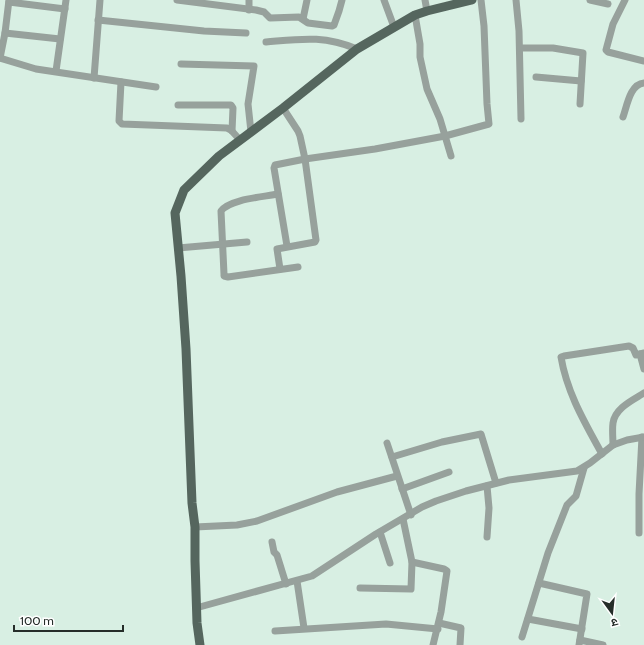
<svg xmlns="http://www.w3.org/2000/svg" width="644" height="645" font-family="Cabin,'Noto Sans Devanagari',sans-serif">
<rect width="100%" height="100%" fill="#d8efe3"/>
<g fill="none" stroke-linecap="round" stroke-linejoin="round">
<g stroke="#97a19c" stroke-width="7">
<polyline points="177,0 256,10 264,12 270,18 299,17 308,23 332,26 334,25 339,11 342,0"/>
<polyline points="384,0 394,27"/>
<polyline points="425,0 427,11"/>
<polyline points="516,0 519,31 521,119"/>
<polyline points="590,0 608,4"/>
<polyline points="625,0 613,24 606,50 608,52 644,61"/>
<polyline points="9,2 65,9"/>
<polyline points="249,10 249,0"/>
<polyline points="415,15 420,44 420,57 427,89 440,119 451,156"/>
<polyline points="303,19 307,0"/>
<polyline points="98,20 204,31 246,33"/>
<polyline points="5,33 60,39"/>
<path d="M 266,42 C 301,39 323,35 357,49"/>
<polyline points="520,48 553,48 583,53 580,104"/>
<polyline points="0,58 36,69 156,87"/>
<polyline points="0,58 5,33 9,0"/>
<polyline points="181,64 254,66 248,104 251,132"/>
<polyline points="56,71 66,0"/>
<polyline points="536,77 581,81"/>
<polyline points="94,78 100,0"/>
<polyline points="121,82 119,121 122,124 227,128 231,130 240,140"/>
<polyline points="178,105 231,105 233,108 232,131"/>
<path d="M 623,117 C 627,106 630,84 644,83"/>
<path d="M 278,194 C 263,197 230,199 221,211 L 224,274 L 224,276 L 228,277 L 298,267"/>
<polyline points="287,246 274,168 275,165 305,159 375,149 445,136 489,124 487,104 484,26 481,0"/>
<polyline points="178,248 247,242"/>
<polyline points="280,269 277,249 315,242 316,240 305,159 300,136 298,131 283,108"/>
<polyline points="640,354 644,369"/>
<polyline points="387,443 411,515"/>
<path d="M 613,445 C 613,438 612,430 613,423 C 615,408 633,400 644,393"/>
<path d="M 602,454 C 585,423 567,393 561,357 L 564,356 L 629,346 L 633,348 L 636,355 L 644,353"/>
<polyline points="392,457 442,442 481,434 496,483"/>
<polyline points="487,486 489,508 487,537"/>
<polyline points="402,489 449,472"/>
<polyline points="403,519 412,562 444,569 447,571 441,612 433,645"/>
<polyline points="195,527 237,525 257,521 337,492 397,476"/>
<polyline points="380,532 390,563"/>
<polyline points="639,533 639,494 642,437"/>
<polyline points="272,542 274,552 277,555 286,584"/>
<polyline points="297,581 304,628"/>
<polyline points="539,583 587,594 579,645"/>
<polyline points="360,588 411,589 412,562"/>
<polyline points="196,608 312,576 376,534 422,507 436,501 466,491 509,480 577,471 590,463 613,445 627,440 644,437"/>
<polyline points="528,619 582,629"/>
<polyline points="439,623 461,628 460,645"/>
<polyline points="275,631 386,624 438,629"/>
<polyline points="522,637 548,553 567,505 576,496 584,468"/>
<polyline points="580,640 603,645"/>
</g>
<polyline stroke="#55665e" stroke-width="9" points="200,645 197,623 195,561 195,527 192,503 186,349 181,276 175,213 184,190 219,156 283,108 357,49 415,15 427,11 472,0"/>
</g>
<g transform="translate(612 613) rotate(165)" stroke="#ffffff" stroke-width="3" paint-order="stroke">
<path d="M0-3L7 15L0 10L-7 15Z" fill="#252d29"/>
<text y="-6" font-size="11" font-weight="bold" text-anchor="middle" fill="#252d29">उ</text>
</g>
<path d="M14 625v6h109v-6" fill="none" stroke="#252d29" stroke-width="2"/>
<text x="20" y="625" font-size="12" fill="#252d29" stroke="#ffffff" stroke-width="3" paint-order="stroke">100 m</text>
</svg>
